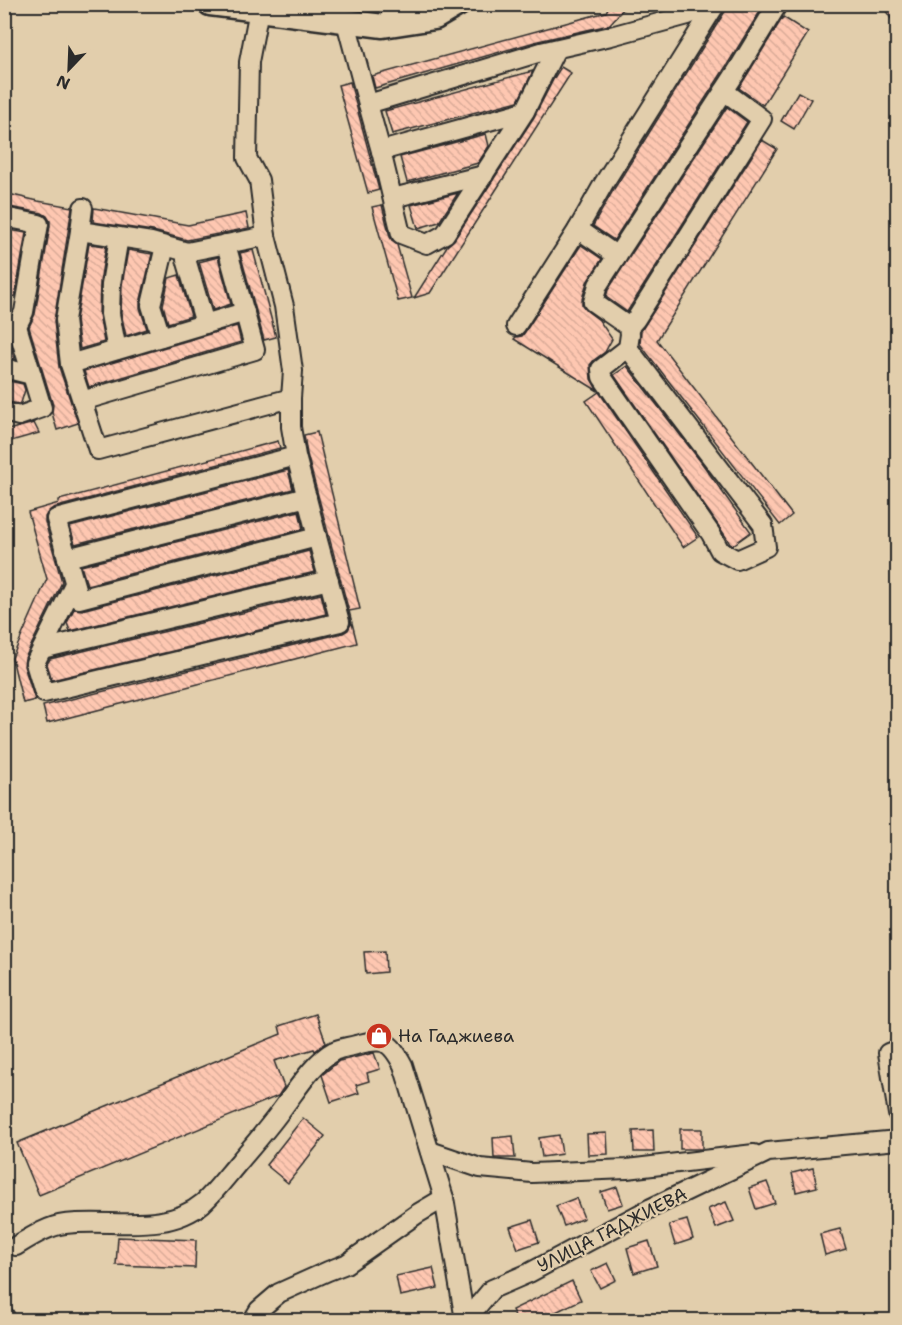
<svg xmlns="http://www.w3.org/2000/svg" width="902" height="1325" font-family="'Shantell Sans',sans-serif">
<defs>
<pattern id="building-back-hatch" width="6" height="6" patternUnits="userSpaceOnUse" patternTransform="scale(1.5)"><rect width="6" height="6" fill="#fec7b1"/><path d="M-1 5l2 2M0 0l6 6M5-1l2 2" fill="none" stroke="#daab98"/></pattern>
</defs>
<rect width="100%" height="100%" fill="#e2ceac"/>
<filter id="ink" filterUnits="userSpaceOnUse"><feTurbulence type="fractalNoise" baseFrequency=".0167" numOctaves="2"/><feDisplacementMap in="SourceGraphic" scale="12" xChannelSelector="R" yChannelSelector="G"/><feConvolveMatrix kernelMatrix="1 2 1 2 8 2 1 2 1" color-interpolation-filters="sRGB"/></filter>
<g filter="url(#ink)">
<g fill="url(#building-back-hatch)" stroke="#2b2b2b" stroke-width="1.5">
<polygon points="610,4 622,4 620,8 625,7 609,25 538,41 375,88 372,76 606,12"/>
<polygon points="727,4 764,5 727,65 614,240 593,226 614,189 726,10"/>
<polygon points="881,4 897,4 897,27"/>
<polygon points="783,17 808,33 763,105 739,88"/>
<polygon points="561,67 571,73 430,293 414,298 447,246 454,240 534,117 554,78"/>
<polygon points="533,71 518,101 392,134 385,111"/>
<polygon points="350,82 379,190 368,193 338,85"/>
<polygon points="798,92 811,99 794,129 781,121"/>
<polygon points="727,107 747,122 627,312 606,297 608,290"/>
<polygon points="486,134 489,146 478,163 407,182 400,157"/>
<polygon points="762,140 777,149 657,340 792,515 780,525 640,344 641,331"/>
<polygon points="4,193 38,201 72,207 54,321 59,367 78,423 57,430 52,413 53,405 29,327 35,314 50,226 50,221 47,216 42,213 4,206"/>
<polygon points="458,193 439,222 418,228 411,205"/>
<polygon points="382,205 390,237 393,242 397,245 412,298 398,301 372,207"/>
<polygon points="94,208 188,225 246,213 249,228 187,240 153,231 93,222"/>
<polygon points="4,229 26,233 15,297 15,296 4,297"/>
<polygon points="89,244 106,246 100,282 99,314 104,342 80,349 76,320"/>
<polygon points="581,245 602,259 587,282 582,299 582,305 587,311 599,320 612,339 605,352 594,360 590,365 591,379 598,391 514,339 516,337 522,336 525,332"/>
<polygon points="128,250 152,254 140,303 140,308 147,329 126,336 121,313 122,285"/>
<polygon points="253,250 276,337 264,340 240,253"/>
<polygon points="218,257 231,304 213,310 199,262"/>
<polygon points="179,275 191,316 168,323 163,305 169,278"/>
<polygon points="237,326 241,342 89,387 84,371"/>
<polygon points="4,335 8,336 15,359 4,357"/>
<polygon points="627,366 701,462 751,532 733,545 730,544 726,537 720,528 614,375"/>
<polygon points="4,380 23,384 25,390 21,403 19,404 4,401"/>
<polygon points="599,392 698,537 683,547 586,401"/>
<polygon points="34,423 39,433 4,443 4,431"/>
<polygon points="317,432 360,609 349,611 357,643 47,723 43,706 343,633 348,630 351,624 351,619 307,454 304,435"/>
<polygon points="278,441 280,448 53,508 48,512 45,517 45,522 62,582 25,658 24,666 35,700 23,703 12,658 47,579 28,512 59,503 59,500"/>
<polygon points="288,470 293,489 75,544 70,527"/>
<polygon points="299,511 303,529 87,585 81,566"/>
<polygon points="309,551 315,572 70,631 67,623 74,609 82,610"/>
<polygon points="321,594 326,614 52,680 47,664 50,659"/>
<polygon points="385,951 386,972 366,974 364,952"/>
<polygon points="316,1014 326,1043 315,1051 314,1049 274,1061 284,1087 278,1096 39,1195 17,1143 281,1034 279,1026"/>
<polygon points="374,1053 380,1069 367,1073 369,1081 356,1085 359,1093 331,1102 322,1075 339,1061"/>
<polygon points="303,1118 325,1136 288,1183 266,1165"/>
<rect x="680" y="1129" width="22" height="20"/>
<polygon points="653,1130 654,1152 634,1152 633,1131"/>
<polygon points="607,1133 608,1154 588,1155 587,1134"/>
<polygon points="559,1135 562,1154 542,1157 539,1138"/>
<polygon points="513,1136 515,1158 494,1158 493,1138"/>
<polygon points="813,1168 817,1187 796,1192 792,1173"/>
<polygon points="767,1182 775,1203 756,1209 749,1188"/>
<polygon points="617,1187 623,1204 607,1209 601,1192"/>
<polygon points="576,1198 584,1218 564,1226 556,1206"/>
<polygon points="726,1202 734,1221 716,1228 708,1209"/>
<polygon points="532,1220 539,1242 518,1249 510,1227"/>
<polygon points="687,1220 693,1239 675,1245 669,1225"/>
<polygon points="840,1229 846,1249 825,1255 820,1234"/>
<polygon points="118,1237 196,1240 195,1268 116,1265"/>
<polygon points="649,1241 657,1266 634,1273 627,1248"/>
<polygon points="608,1263 616,1280 600,1288 591,1271"/>
<polygon points="433,1268 438,1288 400,1296 396,1276"/>
<polygon points="572,1281 581,1300 543,1318 545,1320 517,1320 512,1310"/>
</g>
<g fill="none" stroke-linecap="round" stroke-linejoin="round">
<defs>
<g id="minor">
<polyline points="346,22 368,104 541,52 611,36 688,15 714,4"/>
<polyline points="383,26 401,4"/>
<polyline points="368,104 381,151 525,111 556,49"/>
<polyline points="381,151 401,234 427,244 445,234 525,111"/>
<polyline points="393,198 484,175"/>
<polyline points="83,208 80,231 151,242 187,252 266,236"/>
<polyline points="4,217 39,224 24,312 17,326"/>
<polyline points="80,231 65,320 70,364 98,450 291,398 293,371 284,306 266,236 259,180 247,158 249,62 260,4"/>
<polyline points="187,252 186,259 205,324"/>
<polyline points="617,256 578,229 604,183 716,4"/>
<polyline points="4,323 17,326 42,408 19,416 4,412"/>
<polyline points="516,326 578,229"/>
<polyline points="629,327 636,319 762,119 724,91"/>
<polyline points="161,337 151,305 165,246"/>
<polyline points="628,348 601,369 602,377 711,534 720,551 737,560 766,547 763,525 628,348 630,334 629,327 593,302 598,285 737,71 776,7 776,4"/>
<polyline points="117,350 110,314 111,284 119,237"/>
<polyline points="70,364 245,312"/>
<polyline points="4,368 32,375"/>
<polyline points="291,398 291,427 296,456 56,519 79,599 317,537 296,456"/>
<polyline points="82,401 255,350 226,244"/>
<polyline points="67,558 307,497"/>
<polyline points="74,584 35,663 44,693 340,622 317,537"/>
<polyline points="42,649 329,580"/>
<polyline points="898,1049 888,1053 898,1114"/>
<polyline points="430,1151 480,1168 532,1173 627,1169 754,1154"/>
<path d="M 16,1246 C 31,1237 48,1226 65,1224 C 110,1218 165,1235 203,1203 C 216,1191 227,1176 239,1162 C 255,1143 271,1125 285,1105 C 298,1088 314,1062 334,1051 C 340,1048 349,1047 356,1045 C 383,1038 389,1039 403,1065 L 444,1198 L 465,1320"/>
<polyline points="4,1315 6,1320"/>
<polyline points="253,1320 259,1310 279,1293 328,1271 346,1264 417,1214 444,1198"/>
<polyline points="466,1320 492,1289 529,1273 651,1208 768,1152 898,1140"/>
</g>
<polyline id="major" points="210,4 383,26 435,18 459,4"/>
</defs>
<use href="#minor" stroke="#2b2b2b" stroke-width="22"/>
<use href="#major" stroke="#2b2b2b" stroke-width="27"/>
<use href="#minor" stroke="#e2ceac" stroke-width="18"/>
<use href="#major" stroke="#e2ceac" stroke-width="22"/>
</g>
</g>
<defs>
<symbol id="shop-disc" viewBox="-11 -11 22 22"><circle r="9.5" fill="#c8321e" stroke="#e2ceac"/><path d="M-5-2.5h2.3a2.7 3.5 0 0 1 5.4 0H5L5.5 6h-11ZM-1.5-2.5h3a1.5 2.3 0 0 0-3 0Z" fill="#fff"/></symbol>
</defs>
<g fill-rule="evenodd">
<use href="#shop-disc" x="364" y="1021" width="30" height="30"/>
</g>
<g text-anchor="middle" dominant-baseline="central" stroke-width="4.5" stroke-linejoin="round" paint-order="stroke">
<g font-size="18" fill="#2b2b2b" stroke="#e2ceac" text-anchor="start">
<text x="398" y="1036">На Гаджиева</text>
</g>
<g font-size="18" fill="#2b2b2b" stroke="#e2ceac">
<text transform="translate(612 1230) rotate(-27)">УЛИЦА ГАДЖИЕВА</text>
</g>
</g>
<rect width="902" height="1325" fill="none" stroke="#e2ceac" stroke-width="24"/>
<rect x="12" y="12" width="878" height="1301" fill="none" stroke="#2b2b2b" stroke-width="2" filter="url(#ink)"/>
<g transform="translate(69 69) rotate(203)" stroke="#e2ceac" stroke-width="4.5" paint-order="stroke">
<path d="M0-4.5L10 22L0 15L-10 22Z" fill="#2b2b2b"/>
<text y="-9" font-size="16" font-weight="bold" text-anchor="middle" fill="#2b2b2b">N</text>
</g>
</svg>
